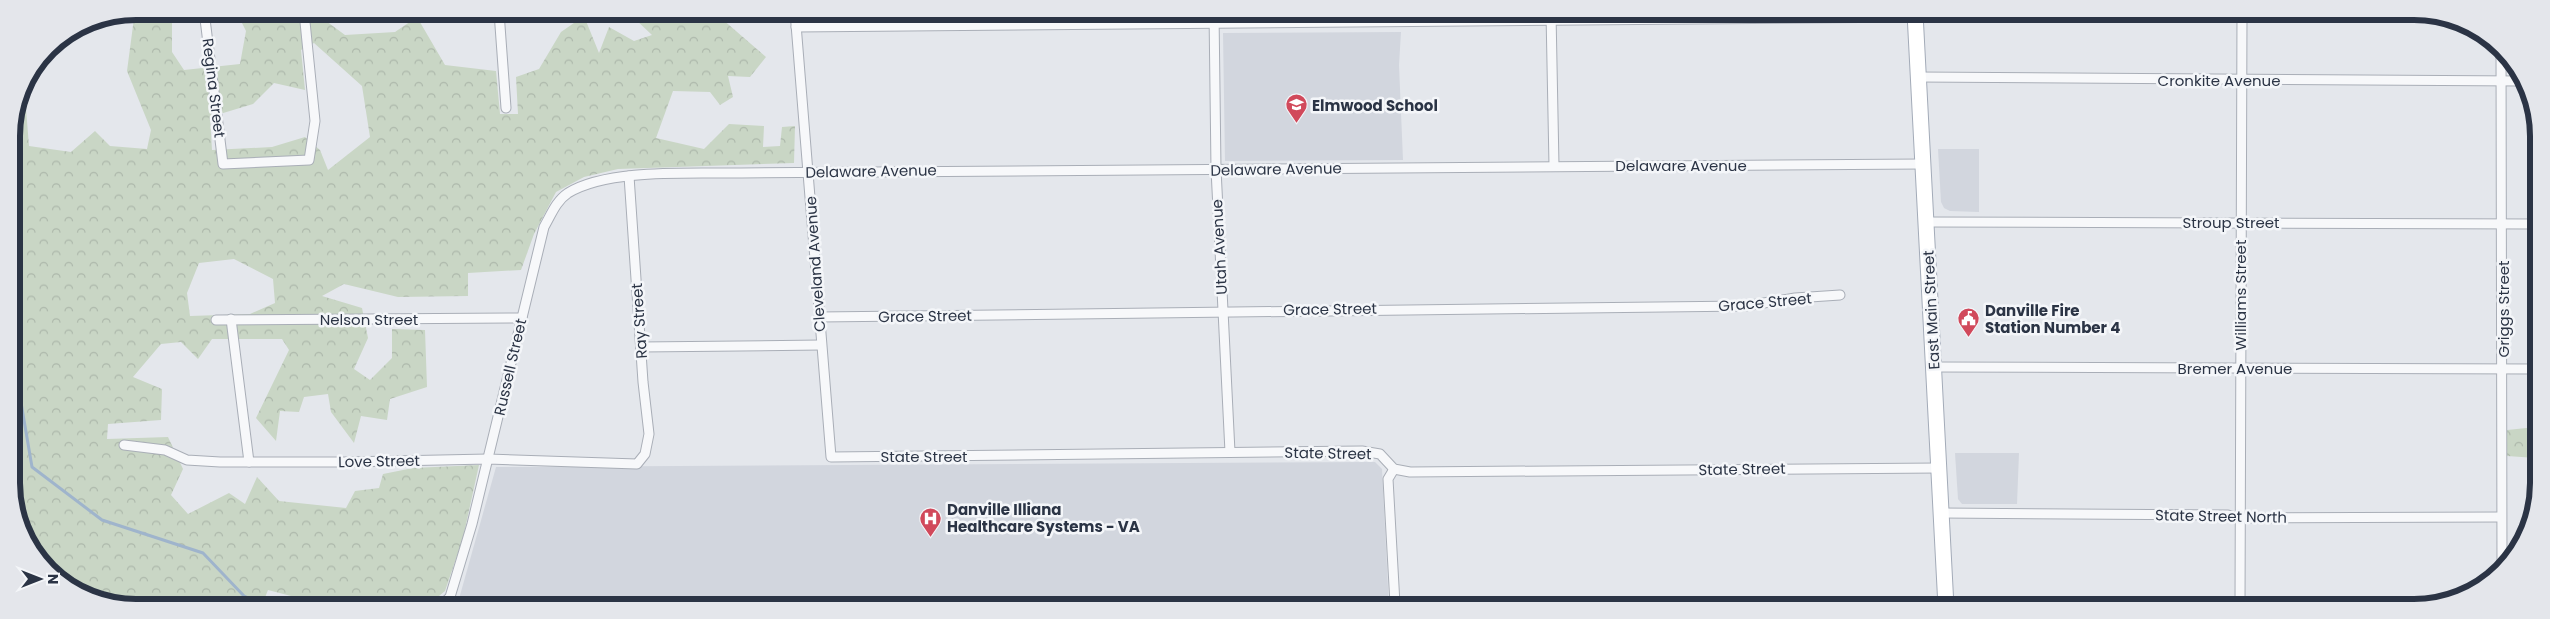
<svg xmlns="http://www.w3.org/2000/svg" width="2550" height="619" font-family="Poppins,sans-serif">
<defs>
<pattern id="forest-crowns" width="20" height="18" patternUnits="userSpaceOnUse" patternTransform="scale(1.25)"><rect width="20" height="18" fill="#c9d6c5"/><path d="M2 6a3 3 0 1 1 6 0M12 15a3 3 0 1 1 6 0" fill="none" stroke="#adb8ab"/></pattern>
</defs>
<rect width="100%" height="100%" fill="#e4e7ec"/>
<g fill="#d2d6de">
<polygon points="1401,32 1399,65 1403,160 1225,161 1223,33"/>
<polygon points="1938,149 1979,149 1979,212 1950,211 1944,208 1941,202"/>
<polygon points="1955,453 2019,453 2017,504 1962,504 1958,499"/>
<polygon points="1375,462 1382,469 1389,607 457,606 496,467"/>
</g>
<g fill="url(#forest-crowns)" fill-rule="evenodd">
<path d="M 637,12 L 714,12 L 766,57 L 750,77 L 728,76 L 733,97 L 720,105 L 710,92 L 673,91 L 656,138 L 704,149 L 729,124 L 764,126 L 763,147 L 780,146 L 782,127 L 795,126 L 794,163 L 618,169 L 584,177 L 556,192 L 534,234 L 521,270 L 468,273 L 468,296 L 398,297 L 344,284 L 322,296 L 362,308 L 368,338 L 354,369 L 370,380 L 392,358 L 392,329 L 425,330 L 427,387 L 390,399 L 387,420 L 361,416 L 354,443 L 331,412 L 328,394 L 304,397 L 299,412 L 280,411 L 276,441 L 256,418 L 289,350 L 282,339 L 212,339 L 198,359 L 181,342 L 161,344 L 133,377 L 162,389 L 161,420 L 108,424 L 107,439 L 168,437 L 183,469 L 171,495 L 188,514 L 229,493 L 245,504 L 257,477 L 279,501 L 346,508 L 355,491 L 379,488 L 383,474 L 413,468 L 479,465 L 463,538 L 445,591 L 427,606 L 314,602 L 268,590 L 262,605 L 111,605 L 48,571 L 14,508 L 12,128 L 24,84 L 29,146 L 71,152 L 95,131 L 110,146 L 147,149 L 151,130 L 127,71 L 134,18 L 172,20 L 172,52 L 184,70 L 240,64 L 246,31 L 240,19 L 322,18 L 345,35 L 395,32 L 417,17 L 445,65 L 496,71 L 500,114 L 518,114 L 516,77 L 539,69 L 561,32 L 584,16 L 599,53 L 609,27 L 634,41 L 652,35 L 634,18 ZM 314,43 L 362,86 L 370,137 L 328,170 L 320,150 L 305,137 L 272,147 L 212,150 L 210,117 L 253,104 L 274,83 L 305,90 L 301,50 ZM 234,259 L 273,279 L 275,303 L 250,314 L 190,316 L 187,293 L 199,263 Z"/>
<polygon points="2536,427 2536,458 2507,456 2507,430"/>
</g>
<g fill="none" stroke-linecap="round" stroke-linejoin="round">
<polyline stroke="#9fb4cc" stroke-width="3" points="13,378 17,379 32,467 102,520 203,553 244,596 264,605"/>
<defs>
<g id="street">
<polyline points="204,11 223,164 309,160 315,121 304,12"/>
<polyline points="499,12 506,108"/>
<polyline points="795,12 831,457 1362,451 1380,454 1394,469 1410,472 1939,468"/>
<polyline points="1214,12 1216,169 1230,452"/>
<polyline points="1551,13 1554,166"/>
<polyline points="140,16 346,11"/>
<polyline points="796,27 1915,17"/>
<polyline points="2501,47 2502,570"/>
<polyline points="1918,77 2520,81"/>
<polyline points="1926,222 2536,224"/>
<polyline points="819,317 1745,306 1795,298 1840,295"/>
<polyline points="231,319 249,462"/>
<polyline points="216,320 522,318"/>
<polyline points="641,347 821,345"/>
<polyline points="1934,367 2536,369"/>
<polyline points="124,445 165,450 187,460 220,462 345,462 488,459 637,464 645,454 649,434 643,382 629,176"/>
<polyline points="1394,469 1388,479 1395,604 1397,607"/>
<polyline points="1942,513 2228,515 2239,518 2501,517"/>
<path d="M 441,606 L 450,597 L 472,524 L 544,227 C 551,215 556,201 568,193 C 609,168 693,174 741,173 L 1923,164"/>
<polyline points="1805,607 1945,604"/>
<polyline points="2240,607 2242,13"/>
</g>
<polyline id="primary" points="1915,13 1946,607"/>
</defs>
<use href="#street" stroke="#a9aeb7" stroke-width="11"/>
<use href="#primary" stroke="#a3abb8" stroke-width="17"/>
<use href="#street" stroke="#f7f8fa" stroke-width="9"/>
<use href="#primary" stroke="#fff" stroke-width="15"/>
</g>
<defs>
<symbol id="school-pin" viewBox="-11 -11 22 30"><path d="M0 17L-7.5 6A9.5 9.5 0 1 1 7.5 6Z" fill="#d1495b" stroke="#f4f6f9"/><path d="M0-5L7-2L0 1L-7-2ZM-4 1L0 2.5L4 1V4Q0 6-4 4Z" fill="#fff"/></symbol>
<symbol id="civic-pin" viewBox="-11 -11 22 30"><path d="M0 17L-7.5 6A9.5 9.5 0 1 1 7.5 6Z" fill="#d1495b" stroke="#f4f6f9"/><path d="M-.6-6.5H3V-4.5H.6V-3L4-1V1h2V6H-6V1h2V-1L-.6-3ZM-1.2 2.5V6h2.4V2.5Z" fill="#fff"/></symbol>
<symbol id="hospital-pin" viewBox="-11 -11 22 30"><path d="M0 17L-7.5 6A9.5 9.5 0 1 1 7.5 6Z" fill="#d1495b" stroke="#f4f6f9"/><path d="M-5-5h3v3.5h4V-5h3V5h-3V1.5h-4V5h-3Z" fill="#fff"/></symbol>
</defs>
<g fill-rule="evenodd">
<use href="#school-pin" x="1284" y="92" width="25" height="34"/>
<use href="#civic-pin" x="1956" y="306" width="25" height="34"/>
<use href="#hospital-pin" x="918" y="506" width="25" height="34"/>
</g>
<g text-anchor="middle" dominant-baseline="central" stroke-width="5" stroke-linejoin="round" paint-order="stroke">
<g font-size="15" fill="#2b3445" stroke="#f4f6f9">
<text x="2219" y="80">Cronkite Avenue</text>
<text transform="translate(214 88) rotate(83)">Regina Street</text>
<text x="1681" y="165">Delaware Avenue</text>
<text transform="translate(1276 169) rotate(-1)">Delaware Avenue</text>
<text transform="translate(871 171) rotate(-1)">Delaware Avenue</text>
<text x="2231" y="222">Stroup Street</text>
<text transform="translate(1219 247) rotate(-93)">Utah Avenue</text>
<text transform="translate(815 264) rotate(-94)">Cleveland Avenue</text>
<text transform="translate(2240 295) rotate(-90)">Williams Street</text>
<text transform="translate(1765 302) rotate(-5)">Grace Street</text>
<text transform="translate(1330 309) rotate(-1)">Grace Street</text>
<text transform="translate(2503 309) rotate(-90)">Griggs Street</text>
<text transform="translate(1931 310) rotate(-93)">East Main Street</text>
<text transform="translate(925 316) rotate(-1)">Grace Street</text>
<text x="369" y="319">Nelson Street</text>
<text transform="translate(639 321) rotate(-94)">Ray Street</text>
<text transform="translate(510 367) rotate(-77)">Russell Street</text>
<text x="2235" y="368">Bremer Avenue</text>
<text transform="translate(1328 453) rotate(1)">State Street</text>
<text x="924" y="456">State Street</text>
<text transform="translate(379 461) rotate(-1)">Love Street</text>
<text transform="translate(1742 469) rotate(-1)">State Street</text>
<text transform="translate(2221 516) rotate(1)">State Street North</text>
</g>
<g font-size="15" font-weight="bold" fill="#2b3445" stroke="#f4f6f9" text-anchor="start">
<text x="1312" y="105">Elmwood School</text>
<text x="1985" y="310">Danville Fire<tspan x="1985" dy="17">Station Number 4</tspan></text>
<text x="947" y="509">Danville Illiana<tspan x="947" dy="17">Healthcare Systems - VA</tspan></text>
</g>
</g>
<path d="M0 0H2550V619H0ZM136 20H2414A116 116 0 0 1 2530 136V483A116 116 0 0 1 2414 599H136A116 116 0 0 1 20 483V136A116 116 0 0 1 136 20Z" fill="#e4e6eb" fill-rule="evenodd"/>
<path fill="none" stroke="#2b3445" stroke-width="6" d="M136 20H2414A116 116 0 0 1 2530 136V483A116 116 0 0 1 2414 599H136A116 116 0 0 1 20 483V136A116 116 0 0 1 136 20Z"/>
<g transform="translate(40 579) rotate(90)" stroke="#f4f6f9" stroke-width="4" paint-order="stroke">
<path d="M0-4L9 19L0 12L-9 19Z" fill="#2b3445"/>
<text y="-8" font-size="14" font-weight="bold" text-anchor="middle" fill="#2b3445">N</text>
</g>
</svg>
